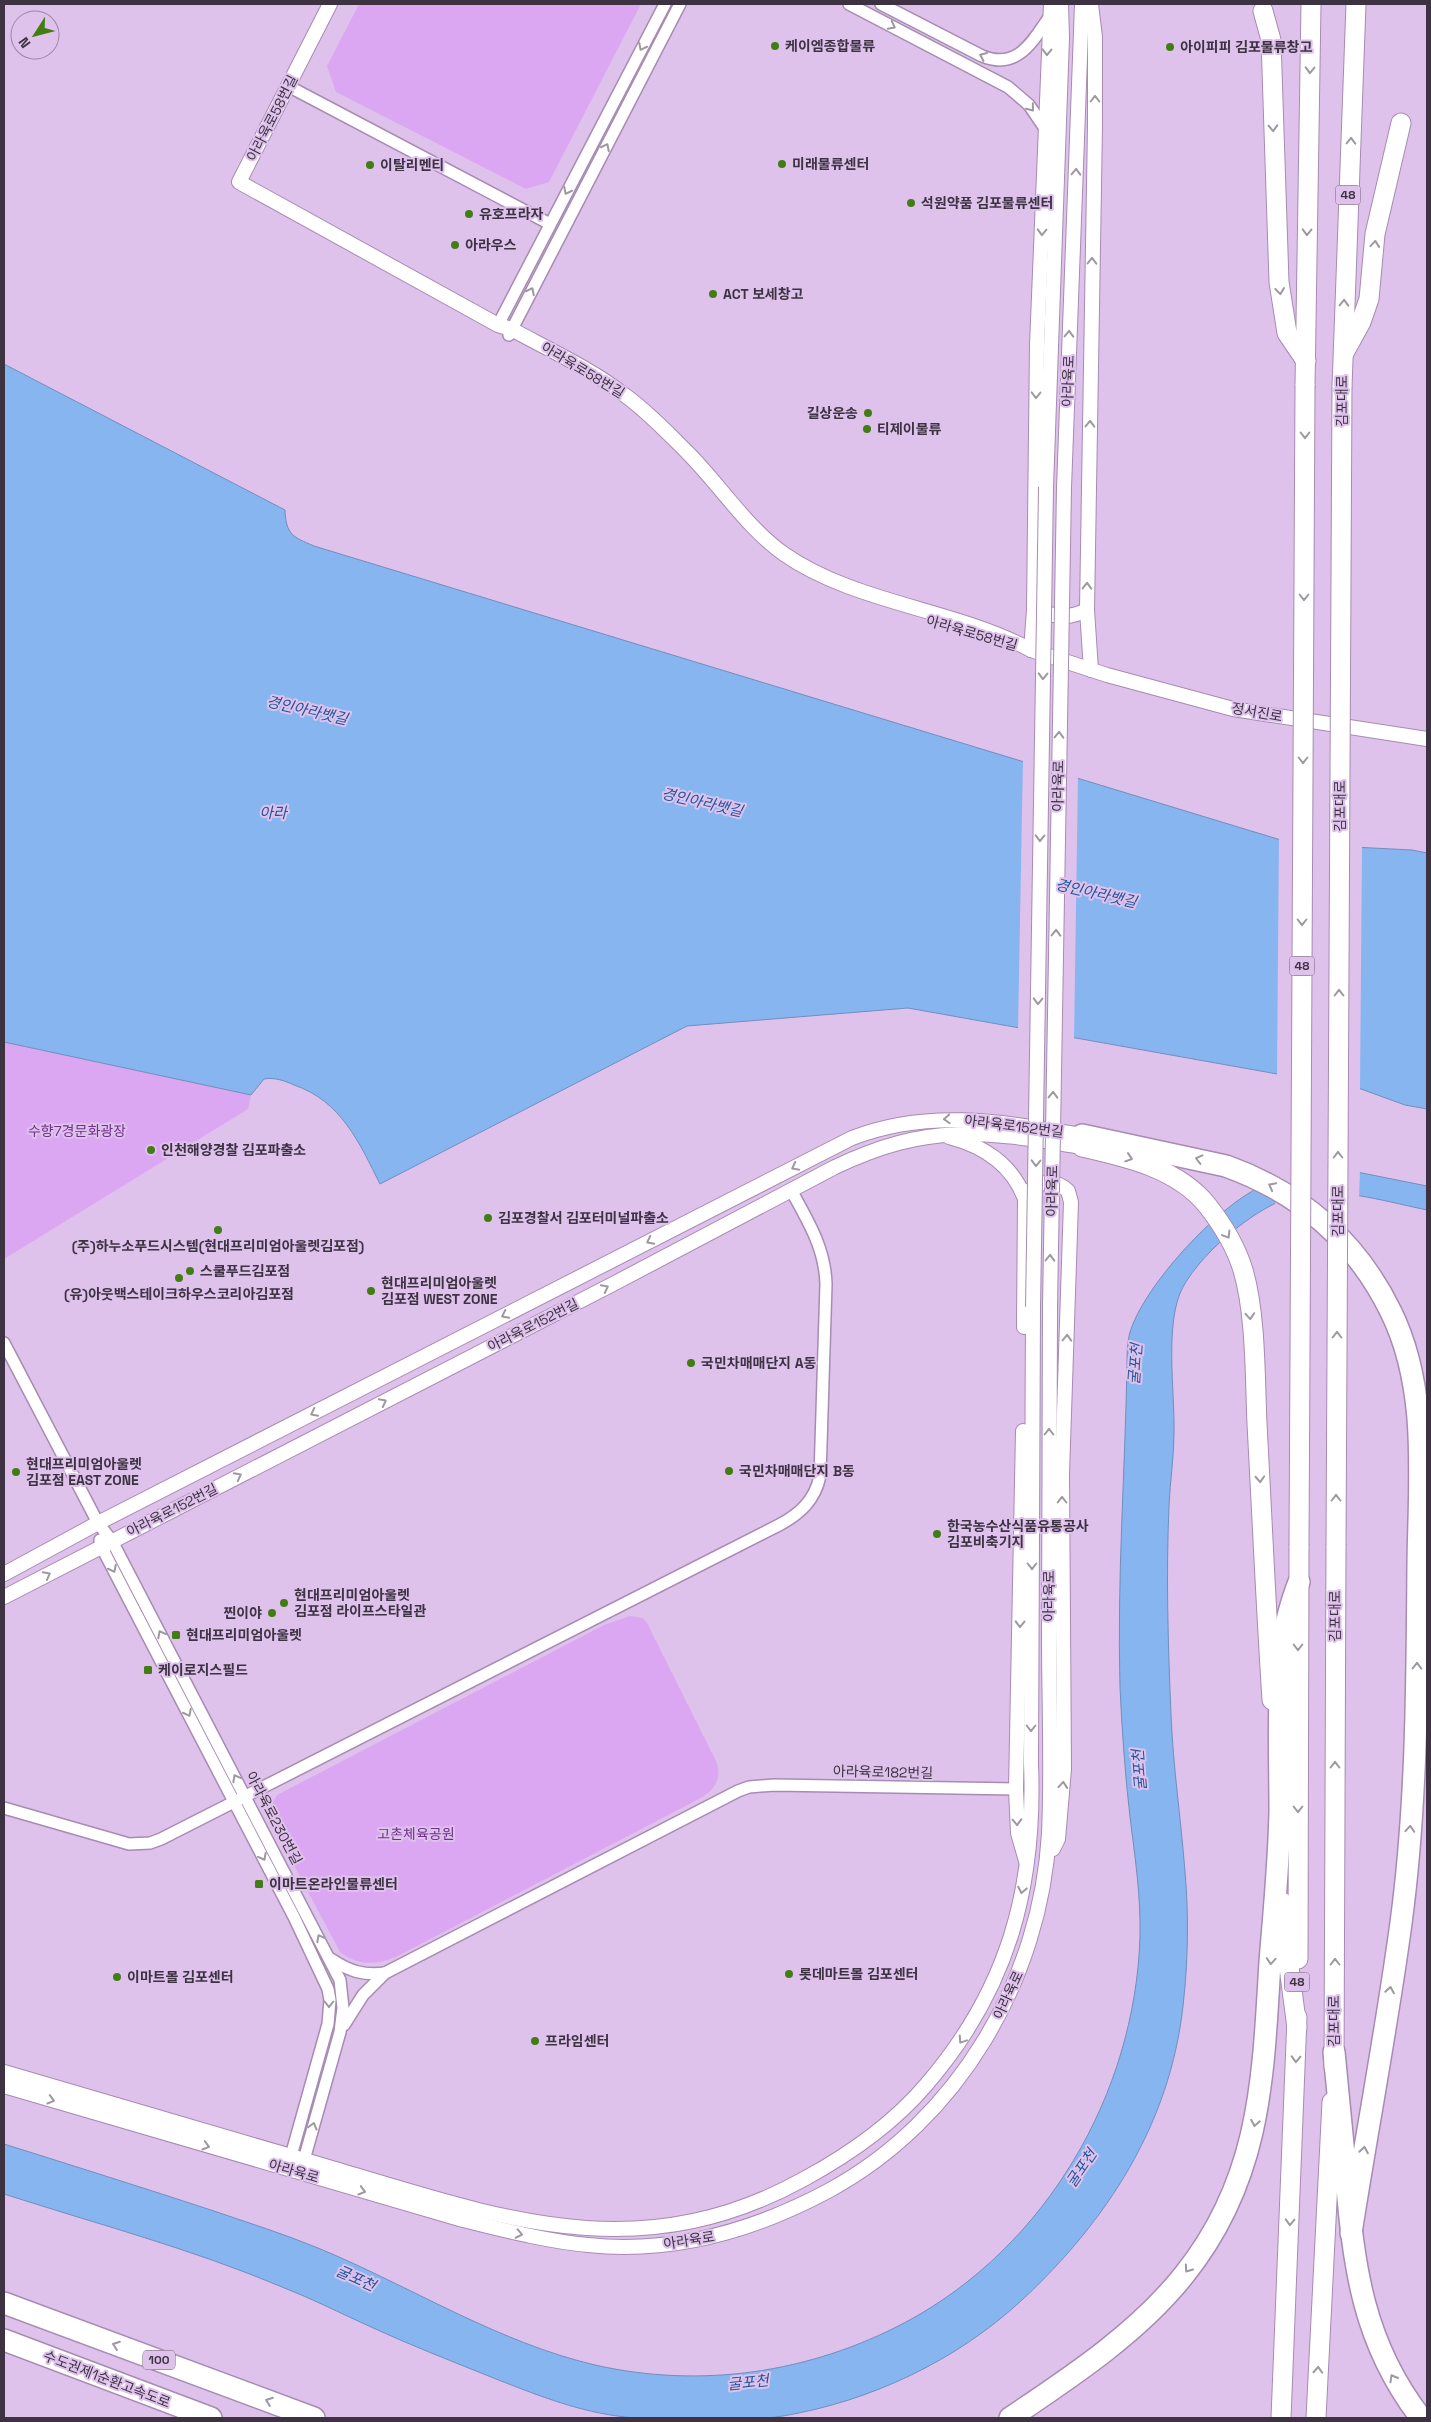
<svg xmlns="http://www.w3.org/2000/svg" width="1431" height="2422" font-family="'Space Grotesk','Noto Sans KR',sans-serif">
<rect width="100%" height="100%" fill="#dfc2ec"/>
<g fill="#dba7f2">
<polygon points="359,4 641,4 549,182 526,189 336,92 327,66"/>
<polygon points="4,1042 251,1095 248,1109 4,1259"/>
<path d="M 630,1616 L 643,1618 L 647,1623 L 716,1761 C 723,1780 714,1791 697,1800 L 396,1957 C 376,1965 358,1966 340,1952 L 272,1824 L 268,1810 L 277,1795 L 604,1625 Z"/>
</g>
<g fill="#87b5f0" stroke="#718ebc">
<path d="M 4,364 L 285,510 C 286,535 293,537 314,546 L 1294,844 L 1412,850 L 1427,853 L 1427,1109 L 1405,1105 L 1361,1089 L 908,1008 L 687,1026 L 380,1184 C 359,1142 341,1101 294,1085 C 285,1081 275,1077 264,1079 L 251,1095 L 4,1042 Z"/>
<path d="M 1337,1168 L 1427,1186 L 1427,1210 C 1393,1203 1340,1188 1306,1193 C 1264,1199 1203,1250 1183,1287 C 1164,1322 1175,1392 1174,1432 C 1174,1457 1170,1481 1169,1506 C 1166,1575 1168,1645 1171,1714 C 1173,1767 1181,1819 1185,1872 C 1189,1916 1188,1963 1183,2006 C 1170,2124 1107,2221 1022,2300 C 956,2361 871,2401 783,2416 C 759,2420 734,2418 710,2418 C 686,2418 661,2420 637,2418 C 587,2415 542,2397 496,2379 C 454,2362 412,2346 371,2327 C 342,2314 313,2299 282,2287 C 192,2249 97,2224 4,2194 L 4,2144 C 74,2166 144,2188 214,2211 C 249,2223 284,2234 318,2248 C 410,2286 497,2342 595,2365 C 701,2389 810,2373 906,2322 C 1046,2247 1135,2094 1140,1937 C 1141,1897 1135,1857 1130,1817 C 1125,1774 1122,1731 1120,1687 C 1117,1580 1125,1473 1127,1366 C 1127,1355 1127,1343 1130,1332 C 1144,1286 1216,1208 1260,1187 C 1278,1179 1316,1173 1337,1168 Z"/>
</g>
<g fill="#dfc2ec">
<polygon points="1023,759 1078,775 1074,1040 1018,1030"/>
<polygon points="1279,837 1295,841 1362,845 1360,1091 1277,1076"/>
<polygon points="1323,1165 1360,1170 1359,1200 1331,1195 1306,1195 1275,1207 1276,1176 1299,1167"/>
</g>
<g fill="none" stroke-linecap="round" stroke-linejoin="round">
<defs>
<g id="minor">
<polyline points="849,4 1008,87 1029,105 1046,130"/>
<path d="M 881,4 L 982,56 C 1016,70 1031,44 1048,19"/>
<polyline points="288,86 550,224"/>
<polyline points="498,325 665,4"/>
<polyline points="509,335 680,4"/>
<polyline points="4,1343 98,1523 112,1541 340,1980 343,2008 340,2032 302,2167"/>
<polyline points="100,1540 101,1546 294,1917 328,1989 330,2000 328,2024 289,2163"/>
<path d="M 4,1808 L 129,1844 L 150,1843 L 161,1839 L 779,1525 C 800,1514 815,1500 820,1476 L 826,1284 C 825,1248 808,1221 791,1190"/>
<path d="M 331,1959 C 349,1971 364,1976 385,1973"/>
<polyline points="344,2025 363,1995 385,1973 738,1791 749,1787 774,1785 1016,1789"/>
</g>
<g id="tertiary">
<path d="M 330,4 L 239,182 L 498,325 L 511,329 C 550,350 591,369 626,396 C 648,412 668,433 687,452 C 720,485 746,527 784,554 C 854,603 955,609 1031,650"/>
<polyline points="1046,487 1062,38 1061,4"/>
<polyline points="1064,488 1082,4"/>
<path d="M 1035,610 C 1054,616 1067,620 1087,610"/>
<polyline points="1031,650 1034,610 1037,345 1051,4"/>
<polyline points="1034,651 1107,675 1233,709 1427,739"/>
<polyline points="1091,670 1087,610 1095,125 1095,37 1091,4"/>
<path d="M 949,1137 C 984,1146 1012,1164 1025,1199 L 1024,1327"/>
<path d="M 1027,1194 C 1037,1180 1056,1179 1068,1191 L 1071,1202 L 1062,1474 L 1064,1769 L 1058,1839 L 1053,1849"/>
<polyline points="1023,1431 1016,1789 1018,1833 1026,1861"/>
<path d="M 4,1574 L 98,1523 L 852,1138 C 928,1108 1004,1122 1082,1135"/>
<path d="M 4,1597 L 615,1283 L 835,1167 C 930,1122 983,1131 1082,1147"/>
<path d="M 4,2072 C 111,2103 218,2135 325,2166 C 496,2216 635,2272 804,2179 C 850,2154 892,2125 926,2085 C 1008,1990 1036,1888 1031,1763 L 1033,1307"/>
<path d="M 4,2086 L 463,2220 C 504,2230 546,2241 588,2245 C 673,2254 755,2230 828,2191 C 958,2121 1041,1979 1049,1833 C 1052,1768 1049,1702 1049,1637 C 1049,1527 1049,1417 1050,1307"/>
</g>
<g id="primary">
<polyline points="1263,11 1271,40 1279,282 1287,333 1306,361"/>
<polyline points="1344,353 1361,322 1369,299 1375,234 1401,123"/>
<polyline points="1305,386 1311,4"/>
<polyline points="1342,387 1356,4"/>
<path d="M 1082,1147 C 1126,1157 1177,1168 1207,1205 C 1222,1224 1236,1247 1243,1270 C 1256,1314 1255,1378 1257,1424 C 1262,1516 1266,1608 1272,1700"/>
<polyline points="1282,1902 1284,1929 1297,2028"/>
<polyline points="1298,1959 1299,1546"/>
<polyline points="1334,2067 1336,1546"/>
<polyline points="1281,2418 1297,2017"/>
<polyline points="1316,2418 1332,2102"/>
</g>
<g id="motorway">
<path d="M 1082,1135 L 1226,1166 C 1301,1193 1356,1240 1391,1312 C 1429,1389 1419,1480 1418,1564 C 1417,1683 1417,1804 1401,1923 C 1387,2027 1367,2130 1351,2233"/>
<path d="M 1334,2052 C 1338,2093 1342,2135 1346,2176 C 1354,2268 1363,2343 1421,2418"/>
<polyline points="4,2303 314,2418"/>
<polyline points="4,2340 211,2418"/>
<path d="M 1010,2418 C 1071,2377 1138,2333 1184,2275 C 1261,2179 1263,2079 1270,1962 C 1274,1912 1279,1862 1280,1812 C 1280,1752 1277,1691 1285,1632 C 1287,1616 1293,1598 1299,1582"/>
</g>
</defs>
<use href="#minor" stroke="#a78bb3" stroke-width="14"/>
<use href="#tertiary" stroke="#a78bb3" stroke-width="16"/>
<use href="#primary" stroke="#a78bb3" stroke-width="21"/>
<use href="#motorway" stroke="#a78bb3" stroke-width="24"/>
<use href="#minor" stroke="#fff" stroke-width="11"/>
<use href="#tertiary" stroke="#fff" stroke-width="14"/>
<use href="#primary" stroke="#fff" stroke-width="19"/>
<use href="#motorway" stroke="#fff" stroke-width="21"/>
<defs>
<g id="tertiary-bridge">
<polyline points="1033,1307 1046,487"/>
<polyline points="1050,1307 1064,488"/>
</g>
<g id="primary-bridge">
<polyline points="1299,1546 1305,386"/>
<polyline points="1336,1546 1342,387"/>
</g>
</defs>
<use href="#tertiary-bridge" stroke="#a78bb3" stroke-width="16" stroke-linecap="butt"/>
<use href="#primary-bridge" stroke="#a78bb3" stroke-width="21" stroke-linecap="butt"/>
<use href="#tertiary-bridge" stroke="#fff" stroke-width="14"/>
<use href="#primary-bridge" stroke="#fff" stroke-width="19"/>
</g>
<defs><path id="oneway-chevron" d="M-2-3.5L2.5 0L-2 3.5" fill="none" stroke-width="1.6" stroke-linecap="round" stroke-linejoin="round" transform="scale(1.25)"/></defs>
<g stroke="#9e98a0">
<use href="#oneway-chevron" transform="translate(892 26) rotate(27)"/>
<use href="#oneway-chevron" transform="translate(642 47) rotate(117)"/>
<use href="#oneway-chevron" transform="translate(1047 52) rotate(91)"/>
<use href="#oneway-chevron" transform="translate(983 56) rotate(-156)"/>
<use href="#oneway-chevron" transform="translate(1310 70) rotate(91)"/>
<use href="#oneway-chevron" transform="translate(1095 99) rotate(-90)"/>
<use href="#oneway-chevron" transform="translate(1031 108) rotate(51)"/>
<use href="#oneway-chevron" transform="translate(1273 128) rotate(88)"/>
<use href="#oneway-chevron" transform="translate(1351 141) rotate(-88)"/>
<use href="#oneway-chevron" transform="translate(606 147) rotate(-63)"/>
<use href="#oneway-chevron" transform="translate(1076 172) rotate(-88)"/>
<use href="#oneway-chevron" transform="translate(567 191) rotate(117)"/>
<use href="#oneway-chevron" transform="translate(1042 232) rotate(92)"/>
<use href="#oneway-chevron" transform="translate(1307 232) rotate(91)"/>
<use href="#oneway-chevron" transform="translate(1375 244) rotate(-85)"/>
<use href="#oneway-chevron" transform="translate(1092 261) rotate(-89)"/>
<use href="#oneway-chevron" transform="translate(531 291) rotate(-63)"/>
<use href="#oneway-chevron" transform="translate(1280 291) rotate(83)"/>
<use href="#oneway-chevron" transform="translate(1344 303) rotate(-88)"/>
<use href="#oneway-chevron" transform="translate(1069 334) rotate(-88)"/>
<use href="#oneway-chevron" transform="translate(1036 395) rotate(91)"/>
<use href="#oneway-chevron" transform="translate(1090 424) rotate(-89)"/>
<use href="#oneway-chevron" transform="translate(1305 435) rotate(90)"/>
<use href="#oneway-chevron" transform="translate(1087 586) rotate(-89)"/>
<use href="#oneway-chevron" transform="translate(1304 597) rotate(90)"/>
<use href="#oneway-chevron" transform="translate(1043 676) rotate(91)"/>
<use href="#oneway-chevron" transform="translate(1059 735) rotate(-89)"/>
<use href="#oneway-chevron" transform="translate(1303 760) rotate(90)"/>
<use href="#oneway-chevron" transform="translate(1040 838) rotate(91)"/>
<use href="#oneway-chevron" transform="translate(1302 922) rotate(90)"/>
<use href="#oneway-chevron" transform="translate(1056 933) rotate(-89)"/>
<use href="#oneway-chevron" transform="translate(1339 993) rotate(-90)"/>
<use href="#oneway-chevron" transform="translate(1038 1001) rotate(91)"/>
<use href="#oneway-chevron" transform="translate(1053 1095) rotate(-89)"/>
<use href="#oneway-chevron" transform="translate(947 1119) rotate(177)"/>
<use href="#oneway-chevron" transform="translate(1338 1155) rotate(-90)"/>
<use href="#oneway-chevron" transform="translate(1129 1158) rotate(18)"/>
<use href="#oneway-chevron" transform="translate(1199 1159) rotate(-166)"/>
<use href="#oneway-chevron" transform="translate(1036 1163) rotate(91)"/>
<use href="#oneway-chevron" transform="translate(795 1167) rotate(153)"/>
<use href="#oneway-chevron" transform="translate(1272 1186) rotate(-152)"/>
<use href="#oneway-chevron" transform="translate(1227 1235) rotate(59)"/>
<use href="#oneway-chevron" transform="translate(650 1241) rotate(153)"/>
<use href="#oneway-chevron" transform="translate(1050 1258) rotate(-89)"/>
<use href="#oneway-chevron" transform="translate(605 1288) rotate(-27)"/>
<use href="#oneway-chevron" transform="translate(505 1315) rotate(153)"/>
<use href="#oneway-chevron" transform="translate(1250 1316) rotate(86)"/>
<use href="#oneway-chevron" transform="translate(1337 1335) rotate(-90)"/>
<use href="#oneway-chevron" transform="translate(1067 1338) rotate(-88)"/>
<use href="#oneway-chevron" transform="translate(383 1402) rotate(-27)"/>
<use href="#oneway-chevron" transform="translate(314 1413) rotate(153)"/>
<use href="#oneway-chevron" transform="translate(1049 1432) rotate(-90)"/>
<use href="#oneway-chevron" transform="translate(238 1476) rotate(-27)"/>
<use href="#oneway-chevron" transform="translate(1260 1479) rotate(87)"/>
<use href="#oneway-chevron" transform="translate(1336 1498) rotate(-90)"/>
<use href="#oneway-chevron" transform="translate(1062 1500) rotate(-90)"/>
<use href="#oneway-chevron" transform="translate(1032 1566) rotate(90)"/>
<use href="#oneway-chevron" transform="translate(113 1569) rotate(63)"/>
<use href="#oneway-chevron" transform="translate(47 1575) rotate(-28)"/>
<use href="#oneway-chevron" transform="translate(1020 1624) rotate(91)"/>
<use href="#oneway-chevron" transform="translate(161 1634) rotate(-118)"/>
<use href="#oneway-chevron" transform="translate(1298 1647) rotate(90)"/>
<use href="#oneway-chevron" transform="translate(1417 1666) rotate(-89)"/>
<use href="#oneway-chevron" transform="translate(188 1713) rotate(63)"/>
<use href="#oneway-chevron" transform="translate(1031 1728) rotate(90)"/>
<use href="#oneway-chevron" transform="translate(1335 1765) rotate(-90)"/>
<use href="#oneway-chevron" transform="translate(236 1778) rotate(-118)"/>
<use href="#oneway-chevron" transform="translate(1063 1785) rotate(-85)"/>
<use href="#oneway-chevron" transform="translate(1298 1809) rotate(90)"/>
<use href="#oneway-chevron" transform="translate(1017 1822) rotate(88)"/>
<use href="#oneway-chevron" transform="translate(1410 1829) rotate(-86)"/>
<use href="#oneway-chevron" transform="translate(263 1857) rotate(62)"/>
<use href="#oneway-chevron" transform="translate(1022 1890) rotate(101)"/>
<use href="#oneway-chevron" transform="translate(320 1938) rotate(-118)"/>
<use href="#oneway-chevron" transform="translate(1271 1961) rotate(94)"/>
<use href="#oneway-chevron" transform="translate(1335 1962) rotate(-90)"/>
<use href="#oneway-chevron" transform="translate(1390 1990) rotate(-81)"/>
<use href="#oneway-chevron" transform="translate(329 2004) rotate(90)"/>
<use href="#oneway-chevron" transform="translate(962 2040) rotate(124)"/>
<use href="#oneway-chevron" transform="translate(1296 2059) rotate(92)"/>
<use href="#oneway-chevron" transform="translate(51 2100) rotate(16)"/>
<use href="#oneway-chevron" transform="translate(1255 2123) rotate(100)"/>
<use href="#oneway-chevron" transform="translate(313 2126) rotate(-75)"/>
<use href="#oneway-chevron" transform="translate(206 2146) rotate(16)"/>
<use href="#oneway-chevron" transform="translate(1364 2150) rotate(-81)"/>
<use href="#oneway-chevron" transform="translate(362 2191) rotate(16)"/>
<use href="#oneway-chevron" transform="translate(1290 2222) rotate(92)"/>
<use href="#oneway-chevron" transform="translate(519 2234) rotate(12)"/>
<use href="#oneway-chevron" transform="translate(1188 2269) rotate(125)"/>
<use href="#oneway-chevron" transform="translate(116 2345) rotate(-160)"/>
<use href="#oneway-chevron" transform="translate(1318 2370) rotate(-87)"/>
<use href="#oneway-chevron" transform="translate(1393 2378) rotate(-120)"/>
<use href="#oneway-chevron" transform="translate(269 2401) rotate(-160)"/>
</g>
<g fill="#427c14" stroke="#dfc2ec" stroke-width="2">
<circle cx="775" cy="46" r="5"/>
<circle cx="1170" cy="47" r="5"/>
<circle cx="782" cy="164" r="5"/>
<circle cx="370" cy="165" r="5"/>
<circle cx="911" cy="203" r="5"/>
<circle cx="469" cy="214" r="5"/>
<circle cx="455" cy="245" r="5"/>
<circle cx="713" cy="294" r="5"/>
<circle cx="868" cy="413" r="5"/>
<circle cx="867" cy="429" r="5"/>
<circle cx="151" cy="1150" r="5"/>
<circle cx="488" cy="1218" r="5"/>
<circle cx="218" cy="1230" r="5"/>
<circle cx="190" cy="1271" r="5"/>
<circle cx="179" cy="1278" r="5"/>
<circle cx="371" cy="1291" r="5"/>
<circle cx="691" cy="1363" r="5"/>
<circle cx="729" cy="1471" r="5"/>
<circle cx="16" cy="1472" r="5"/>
<circle cx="937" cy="1534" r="5"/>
<circle cx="284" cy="1603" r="5"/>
<circle cx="272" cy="1613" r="5"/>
<rect x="171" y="1630" width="10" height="10" rx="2.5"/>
<rect x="143" y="1665" width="10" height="10" rx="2.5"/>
<rect x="254" y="1879" width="10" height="10" rx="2.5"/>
<circle cx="789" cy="1974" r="5"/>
<circle cx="117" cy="1977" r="5"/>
<circle cx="535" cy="2041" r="5"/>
</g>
<g text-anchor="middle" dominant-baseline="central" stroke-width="4" stroke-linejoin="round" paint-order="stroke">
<g fill="#dfc2ec" stroke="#6e5d75" stroke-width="1">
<rect x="1335.5" y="185.5" width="25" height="19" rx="4"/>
<rect x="1289.5" y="956.5" width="25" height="19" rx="4"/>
<rect x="1284.5" y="1972.5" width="25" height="19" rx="4"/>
<rect x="143" y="2350.5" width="32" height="19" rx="4"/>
</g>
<g font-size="12" font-weight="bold" fill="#3d3242">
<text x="1348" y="195">48</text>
<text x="1302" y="966">48</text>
<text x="1297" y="1982">48</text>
<text x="159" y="2360">100</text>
</g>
<g font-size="14" font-weight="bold" fill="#3d3242" stroke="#dfc2ec" text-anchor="start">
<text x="785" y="46">케이엠종합물류</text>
<text x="1180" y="47">아이피피 김포물류창고</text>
<text x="792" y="164">미래물류센터</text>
<text x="380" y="165">이탈리멘티</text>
<text x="921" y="203">석원약품 김포물류센터</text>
<text x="479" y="214">유호프라자</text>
<text x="465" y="245">아라우스</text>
<text x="723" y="294">ACT 보세창고</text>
<text x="858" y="413" text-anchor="end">길상운송</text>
<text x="877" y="429">티제이물류</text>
<text x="161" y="1150">인천해양경찰 김포파출소</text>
<text x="498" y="1218">김포경찰서 김포터미널파출소</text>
<text x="218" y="1246" text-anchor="middle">(주)하누소푸드시스템(현대프리미엄아울렛김포점)</text>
<text x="200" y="1271">스쿨푸드김포점</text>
<text x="381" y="1283">현대프리미엄아울렛<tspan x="381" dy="16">김포점 WEST ZONE</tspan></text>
<text x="179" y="1294" text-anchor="middle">(유)아웃백스테이크하우스코리아김포점</text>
<text x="701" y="1363">국민차매매단지 A동</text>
<text x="26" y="1464">현대프리미엄아울렛<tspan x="26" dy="16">김포점 EAST ZONE</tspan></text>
<text x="739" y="1471">국민차매매단지 B동</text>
<text x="947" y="1526">한국농수산식품유통공사<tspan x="947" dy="16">김포비축기지</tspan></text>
<text x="294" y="1595">현대프리미엄아울렛<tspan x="294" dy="16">김포점 라이프스타일관</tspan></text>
<text x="262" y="1613" text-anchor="end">찐이야</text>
<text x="186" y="1635">현대프리미엄아울렛</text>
<text x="158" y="1670">케이로지스필드</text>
<text x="269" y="1884">이마트온라인물류센터</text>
<text x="799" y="1974">롯데마트몰 김포센터</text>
<text x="127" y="1977">이마트몰 김포센터</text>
<text x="545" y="2041">프라임센터</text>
</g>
<g font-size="14" fill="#3d3242" stroke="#dfc2ec">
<text transform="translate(272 118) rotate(-63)">아라육로58번길</text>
<text transform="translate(583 370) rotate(31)">아라육로58번길</text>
<text transform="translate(1068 381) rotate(-88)">아라육로</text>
<text transform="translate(1342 401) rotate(-90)">김포대로</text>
<text transform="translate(972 633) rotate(16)">아라육로58번길</text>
<text transform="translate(1257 712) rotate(10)">정서진로</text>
<text transform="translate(1058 786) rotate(-89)">아라육로</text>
<text transform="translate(1340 806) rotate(-90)">김포대로</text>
<text transform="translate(1014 1126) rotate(7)">아라육로152번길</text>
<text transform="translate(1052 1191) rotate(-89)">아라육로</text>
<text transform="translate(1338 1211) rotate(-90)">김포대로</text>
<text transform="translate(533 1325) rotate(-27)">아라육로152번길</text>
<text transform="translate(172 1510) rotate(-27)">아라육로152번길</text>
<text transform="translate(1049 1596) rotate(-90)">아라육로</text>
<text transform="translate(1335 1616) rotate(-90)">김포대로</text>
<text transform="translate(883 1772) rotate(1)">아라육로182번길</text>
<text transform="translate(274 1818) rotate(62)">아라육로230번길</text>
<text transform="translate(1008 1995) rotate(-65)">아라육로</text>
<text transform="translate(1334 2021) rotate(-90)">김포대로</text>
<text transform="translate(294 2171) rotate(16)">아라육로</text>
<text transform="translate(689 2240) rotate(-9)">아라육로</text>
<text transform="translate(107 2379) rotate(21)">수도권제1순환고속도로</text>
</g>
<g font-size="14" fill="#712f8b" stroke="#dfc2ec">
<text x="77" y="1131">수향7경문화광장</text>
<text x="416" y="1834">고촌체육공원</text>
</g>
<g font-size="15" font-style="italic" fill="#1f5699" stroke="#dfc2ec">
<text transform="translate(307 710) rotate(13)">경인아라뱃길</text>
<text transform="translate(702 802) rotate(13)">경인아라뱃길</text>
<text x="273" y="812">아라</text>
<text transform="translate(1096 893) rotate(13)">경인아라뱃길</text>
<text transform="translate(1135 1364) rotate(-86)">굴포천</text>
<text transform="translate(1139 1770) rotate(-95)">굴포천</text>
<text transform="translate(1081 2168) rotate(-56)">굴포천</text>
<text transform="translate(356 2278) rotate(24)">굴포천</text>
<text transform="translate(748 2382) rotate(-6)">굴포천</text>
</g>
</g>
<rect width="1431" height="2422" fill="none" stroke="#3d3242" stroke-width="10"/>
<g transform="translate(35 35) rotate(234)"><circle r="24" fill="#dfc2ec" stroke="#9e88a8"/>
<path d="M0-4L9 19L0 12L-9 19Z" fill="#427c14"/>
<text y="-8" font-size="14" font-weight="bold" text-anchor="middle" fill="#3d3242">N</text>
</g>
</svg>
